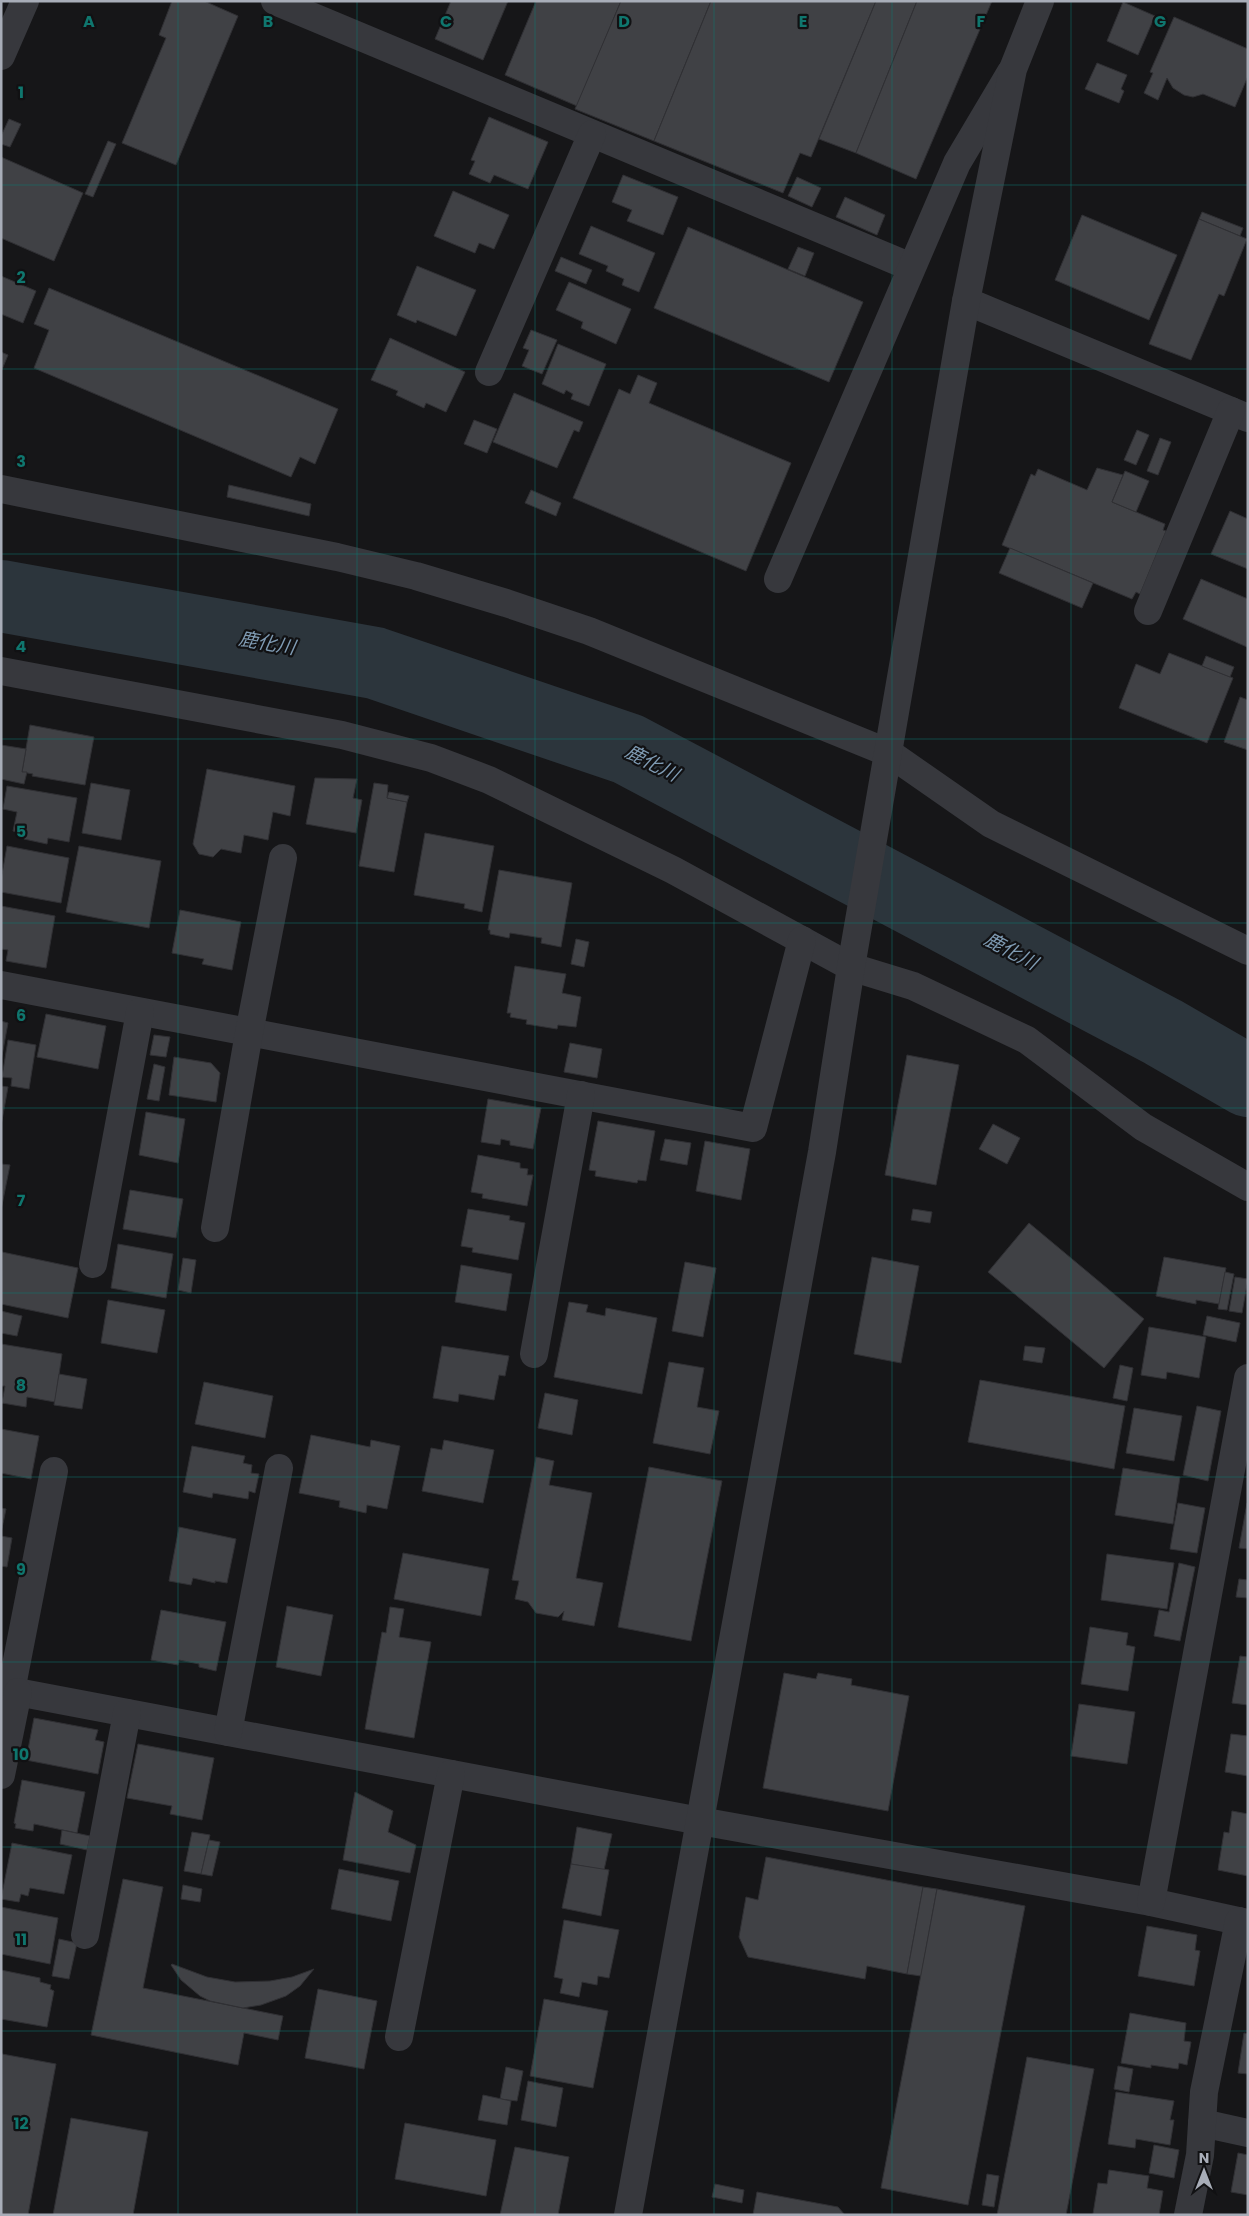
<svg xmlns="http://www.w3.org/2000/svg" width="1249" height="2216" font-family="Poppins,'Noto Sans JP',sans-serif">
<rect width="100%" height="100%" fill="#161618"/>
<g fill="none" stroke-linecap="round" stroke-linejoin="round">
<polyline stroke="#2c353c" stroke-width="72" points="1,596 375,663 628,749 1163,1032 1248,1081"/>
</g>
<g fill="#404145" stroke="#303034">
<polygon points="172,1 204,1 238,16 176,165 122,143 166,38 159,35"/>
<polygon points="451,1 508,1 483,60 435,39"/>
<polygon points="536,1 621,1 577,106 505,75"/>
<polygon points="621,1 711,1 654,141 575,109"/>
<polygon points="711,1 876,1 811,157 800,153 783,193 654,141"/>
<polygon points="876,1 917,1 856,153 819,139"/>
<polygon points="917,1 992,1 916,179 856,153"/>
<polygon points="1123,2 1155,16 1138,55 1107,41"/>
<polygon points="1174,17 1248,49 1248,76 1235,107 1203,94 1193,97 1184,95 1173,88 1167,78 1158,100 1144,93 1153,73 1150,72"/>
<polygon points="1097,63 1127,75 1121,89 1124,91 1119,103 1085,89"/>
<polygon points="489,117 548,142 528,189 494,175 490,183 469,174 475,161 471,160"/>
<polygon points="9,119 21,124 10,147 1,144 1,136"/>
<polygon points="108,141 116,144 93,197 85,194"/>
<polygon points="1,157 83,193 54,261 1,238"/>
<polygon points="623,175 678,197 663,235 627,221 632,210 612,202"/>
<polygon points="797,177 821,188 812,207 788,196"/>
<polygon points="453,191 509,215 494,249 479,243 475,253 434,236"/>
<polygon points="845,197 885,215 877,235 836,217"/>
<polygon points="1202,212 1243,228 1240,236 1199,219"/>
<polygon points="1082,215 1177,255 1149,320 1055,280"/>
<polygon points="1199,219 1247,239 1224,296 1219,294 1191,360 1149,344"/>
<polygon points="591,226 655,253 639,292 622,285 624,279 606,271 608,266 579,254"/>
<polygon points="688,227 863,302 829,382 654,308"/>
<polygon points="798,247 814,253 805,276 788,269"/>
<polygon points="561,257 592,270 586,284 555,271"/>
<polygon points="417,266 476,290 456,336 417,320 416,323 397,315"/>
<polygon points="1,276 36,291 23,323 1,314"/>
<polygon points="569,282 631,309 616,344 581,328 583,322 556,310"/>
<polygon points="49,288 338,409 315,464 300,457 291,477 34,368 49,330 34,324"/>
<polygon points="531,330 557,340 542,374 522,366 529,350 523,348"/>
<polygon points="390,338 465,372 446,412 426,403 424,408 396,395 398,391 371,380"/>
<polygon points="558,344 606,364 589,406 571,399 573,394 566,390 564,394 542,384"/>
<polygon points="1,352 8,355 1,372"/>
<polygon points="638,375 657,383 649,403 791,463 746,571 573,498 619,389 630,394"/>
<polygon points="514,393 583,422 579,432 574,430 557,468 493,442"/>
<polygon points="474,420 497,429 487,453 464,444"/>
<polygon points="1137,430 1149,435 1136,465 1124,460"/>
<polygon points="1160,438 1171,442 1158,475 1147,471"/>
<polygon points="1097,468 1123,475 1112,502 1165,524 1163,530 1166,531 1140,594 1136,592 1132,599 1002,545 1031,474 1035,476 1038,469 1087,490"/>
<polygon points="1125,471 1149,481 1136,512 1112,502"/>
<polygon points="229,485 311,504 309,516 227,497"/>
<polygon points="531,490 561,503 556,516 525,503"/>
<polygon points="1230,511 1248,519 1248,569 1211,554"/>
<polygon points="1010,548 1093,583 1082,608 999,573"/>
<polygon points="1201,579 1248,599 1247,647 1183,619"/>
<polygon points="1169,653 1233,678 1207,743 1119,708 1136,664 1160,674"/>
<polygon points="1206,656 1234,667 1230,677 1202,666"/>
<polygon points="1240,697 1248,700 1248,750 1224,742"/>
<polygon points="30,725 94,737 85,785 32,776 33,774 22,772"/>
<polygon points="1,745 26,749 22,772 27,772 24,784 1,779"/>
<polygon points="207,769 295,786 290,816 273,812 268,840 244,835 241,853 221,849 213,857 199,854 193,844"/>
<polygon points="315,778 357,779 353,798 362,800 356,833 306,824"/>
<polygon points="91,783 130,790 121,840 82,833"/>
<polygon points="374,783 388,785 387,798 407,802 394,872 359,866"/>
<polygon points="7,786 77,798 69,842 48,838 47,844 24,839 25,834 13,831 17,812 3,809"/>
<polygon points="389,792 409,796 407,802 387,798"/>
<polygon points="425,833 494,846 482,912 464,908 465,904 414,895"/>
<polygon points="7,846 69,858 61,903 1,892 1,880"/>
<polygon points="79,846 161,861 149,928 66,912"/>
<polygon points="499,870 572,883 561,947 541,943 542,938 510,933 509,938 490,934 490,930 488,930"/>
<polygon points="1,906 55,916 46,968 6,961 8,950 1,949"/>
<polygon points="180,910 241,922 232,970 202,964 204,959 172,953"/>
<polygon points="576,939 589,942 584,967 571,964"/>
<polygon points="515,966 566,974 562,993 581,997 576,1027 558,1025 557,1029 526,1024 527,1020 510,1017 511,1013 507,1013"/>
<polygon points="46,1014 106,1026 98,1069 37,1057"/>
<polygon points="1,1021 8,1023 1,1061"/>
<polygon points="154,1035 170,1037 166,1057 150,1055"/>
<polygon points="8,1040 36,1045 29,1089 11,1086 12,1078 2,1077"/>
<polygon points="570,1043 602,1049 597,1078 564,1072"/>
<polygon points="907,1055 959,1065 936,1185 885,1175"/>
<polygon points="174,1057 211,1063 220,1073 216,1102 169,1095"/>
<polygon points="154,1064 165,1067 159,1101 147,1099"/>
<polygon points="1,1086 8,1087 1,1126"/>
<polygon points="488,1099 541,1108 533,1149 510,1145 510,1141 501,1139 500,1145 481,1142"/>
<polygon points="146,1112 185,1119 178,1163 139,1155"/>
<polygon points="598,1121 655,1131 646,1181 638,1180 637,1183 595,1176 596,1171 589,1170"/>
<polygon points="993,1124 1020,1138 1007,1164 979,1149"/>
<polygon points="665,1139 691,1143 687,1165 660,1160"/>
<polygon points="705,1141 750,1149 741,1200 696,1191"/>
<polygon points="478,1155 520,1163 520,1168 528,1169 527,1175 533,1175 527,1206 482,1198 483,1194 471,1192"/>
<polygon points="1,1164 10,1165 1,1210"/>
<polygon points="130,1190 183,1199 176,1238 123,1229"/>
<polygon points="468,1209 510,1216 509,1220 525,1223 518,1260 472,1252 473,1248 461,1246"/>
<polygon points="913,1209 932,1212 930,1223 911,1220"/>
<polygon points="1029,1223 1144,1319 1104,1368 988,1272"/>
<polygon points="118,1244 173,1254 166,1298 111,1288"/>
<polygon points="2,1252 78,1268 68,1318 1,1304"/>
<polygon points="872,1257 919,1266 901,1363 854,1354"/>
<polygon points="1164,1257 1226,1268 1219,1304 1196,1300 1196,1304 1156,1296"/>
<polygon points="183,1258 196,1260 191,1293 178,1290"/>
<polygon points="685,1262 716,1268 703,1337 672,1331"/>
<polygon points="461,1265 512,1274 506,1311 455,1302"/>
<polygon points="1225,1272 1234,1274 1227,1310 1218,1309"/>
<polygon points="1235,1277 1248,1279 1242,1313 1229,1311"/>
<polygon points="108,1300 165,1310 157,1353 101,1343"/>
<polygon points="569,1302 588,1305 586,1312 605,1316 606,1308 657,1318 642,1394 554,1377"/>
<polygon points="1,1311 22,1316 17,1336 1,1333"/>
<polygon points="1207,1316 1240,1323 1236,1342 1203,1335"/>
<polygon points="1149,1327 1206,1337 1199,1378 1167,1372 1166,1379 1141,1375"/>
<polygon points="1,1344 62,1354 55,1402 27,1397 26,1407 2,1403 5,1386 1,1386"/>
<polygon points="442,1346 509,1356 505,1376 499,1375 494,1400 459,1394 458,1402 433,1398"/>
<polygon points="1025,1346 1045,1348 1042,1363 1023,1360"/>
<polygon points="669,1362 704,1368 697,1407 719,1411 710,1454 653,1443"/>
<polygon points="1120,1365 1133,1368 1127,1401 1113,1398"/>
<polygon points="59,1374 87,1379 82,1409 54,1405"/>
<polygon points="980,1380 1125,1406 1114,1469 968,1442"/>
<polygon points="204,1382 273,1396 265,1438 195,1424"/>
<polygon points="545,1393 578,1400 572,1435 538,1428"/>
<polygon points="1197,1406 1221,1411 1208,1481 1183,1475"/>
<polygon points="1134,1408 1182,1416 1174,1461 1126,1453"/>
<polygon points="1,1429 39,1436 31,1479 1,1473"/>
<polygon points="311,1435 370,1447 371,1440 400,1446 387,1509 367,1505 366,1513 339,1507 340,1501 299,1493"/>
<polygon points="444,1440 494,1450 483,1503 422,1491 431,1448 442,1450"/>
<polygon points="192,1446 245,1456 243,1463 252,1465 251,1473 259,1474 255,1493 249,1491 248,1499 213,1493 212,1498 183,1492"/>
<polygon points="536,1457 554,1461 549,1485 592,1493 576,1578 603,1583 594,1626 562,1620 564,1611 558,1617 536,1613 528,1602 515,1599 519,1581 512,1580"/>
<polygon points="649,1467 722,1481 691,1641 618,1627"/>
<polygon points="1123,1468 1180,1477 1173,1524 1115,1515"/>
<polygon points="1178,1503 1205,1508 1197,1553 1170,1549"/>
<polygon points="1247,1503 1248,1503 1248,1549 1239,1548"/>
<polygon points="1,1508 6,1509 1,1533"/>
<polygon points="179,1527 236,1539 227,1583 215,1581 215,1583 193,1578 191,1585 169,1581"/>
<polygon points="1,1536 12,1538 7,1567 1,1566"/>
<polygon points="403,1553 489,1569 481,1616 394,1599"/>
<polygon points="1107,1554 1174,1563 1167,1609 1101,1600"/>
<polygon points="1179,1563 1195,1567 1180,1641 1154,1636 1159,1610 1169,1612"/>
<polygon points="1239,1579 1248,1580 1248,1598 1236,1597"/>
<polygon points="287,1606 333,1615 321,1676 276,1667"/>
<polygon points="390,1607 404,1609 399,1637 431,1642 414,1738 365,1729 382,1632 386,1633"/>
<polygon points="161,1610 226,1622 216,1671 199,1667 199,1664 179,1660 178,1665 151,1660"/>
<polygon points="1090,1627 1128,1633 1126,1645 1135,1647 1128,1691 1081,1684"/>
<polygon points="1240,1656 1248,1657 1248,1705 1232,1703"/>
<polygon points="784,1673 816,1679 818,1673 852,1679 851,1685 909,1696 888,1811 763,1788"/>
<polygon points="1079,1704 1135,1712 1127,1764 1071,1756"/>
<polygon points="34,1718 98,1730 95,1740 104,1742 98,1774 26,1760"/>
<polygon points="1231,1734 1248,1736 1248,1776 1225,1772"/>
<polygon points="138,1744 214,1758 202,1820 170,1814 172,1806 127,1798"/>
<polygon points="22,1780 85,1792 77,1833 34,1824 33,1831 15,1828 16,1824 14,1823"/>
<polygon points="355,1792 393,1811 388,1832 416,1845 410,1873 343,1860"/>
<polygon points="1232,1811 1248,1814 1248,1876 1218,1870 1224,1832 1229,1833"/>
<polygon points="577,1827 612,1834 604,1870 571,1864"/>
<polygon points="62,1830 90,1836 87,1850 60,1844"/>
<polygon points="192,1832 210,1835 201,1874 184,1871"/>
<polygon points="209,1840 220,1842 212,1876 201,1874"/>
<polygon points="12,1843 72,1855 64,1894 30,1888 28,1896 21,1894 19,1902 1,1899"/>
<polygon points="766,1857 923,1887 907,1974 867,1966 865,1979 748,1957 739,1937 746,1897 758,1900"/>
<polygon points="571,1864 609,1870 601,1916 562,1908"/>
<polygon points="339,1869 399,1881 391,1921 331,1909"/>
<polygon points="123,1879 163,1887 143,1988 283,2016 278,2040 244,2033 238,2065 91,2035"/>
<polygon points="183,1885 202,1889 200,1902 181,1899"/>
<polygon points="923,1887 937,1889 921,1976 907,1974"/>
<polygon points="937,1889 1025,1906 968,2205 881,2188"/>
<polygon points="1,1907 58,1918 50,1964 1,1954"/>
<polygon points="564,1920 619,1930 609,1978 598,1976 597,1985 582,1982 579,1997 560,1993 563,1979 554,1977"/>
<polygon points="1147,1926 1197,1935 1195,1950 1200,1951 1194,1986 1138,1976"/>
<polygon points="59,1939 77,1943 69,1979 52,1976"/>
<polygon points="172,1964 207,1977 235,1982 270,1981 292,1977 314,1969 300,1986 286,1996 261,2005 243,2008 210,2001 200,1996 181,1980 171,1965"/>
<polygon points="1,1970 40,1978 40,1982 51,1985 50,1989 54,1991 47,2027 1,2019"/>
<polygon points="318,1989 377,2001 364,2069 305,2058"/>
<polygon points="544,1999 608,2011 593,2088 530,2076"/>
<polygon points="1130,2013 1186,2023 1184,2041 1191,2042 1187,2065 1179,2063 1178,2069 1151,2065 1151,2068 1121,2063"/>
<polygon points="1244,2033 1248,2034 1248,2074 1238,2073"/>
<polygon points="2,2054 56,2064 28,2215 1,2215"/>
<polygon points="1027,2057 1094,2069 1066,2215 997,2215"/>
<polygon points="1118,2066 1133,2069 1129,2092 1114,2089"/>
<polygon points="506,2067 523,2071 517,2101 500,2099"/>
<polygon points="528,2081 563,2088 556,2127 521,2120"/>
<polygon points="1116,2092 1174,2101 1170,2120 1174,2120 1170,2145 1136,2139 1135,2148 1108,2144"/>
<polygon points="483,2095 511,2101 507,2125 478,2120"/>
<polygon points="71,2118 148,2132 133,2215 53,2215"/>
<polygon points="405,2123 496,2140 486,2196 395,2179"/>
<polygon points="1154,2145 1179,2150 1174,2178 1149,2173"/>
<polygon points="515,2147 569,2157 558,2215 500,2215"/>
<polygon points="1238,2153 1248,2155 1248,2195 1231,2192"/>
<polygon points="1109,2170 1149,2176 1147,2188 1163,2191 1159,2215 1093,2214 1098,2183 1107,2184"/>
<polygon points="987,2174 999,2176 994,2207 982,2205"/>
<polygon points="715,2184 744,2190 742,2203 712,2197"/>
<polygon points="757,2192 838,2207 845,2215 753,2215"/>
</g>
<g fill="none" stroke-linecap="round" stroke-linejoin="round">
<g stroke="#37383d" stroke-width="28">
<polyline points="275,1 911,267"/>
<polyline points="1,56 25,1"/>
<polyline points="966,301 1248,418"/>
<polyline points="489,372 592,134"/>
<polyline points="1,489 337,557 416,576 506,603 589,631 889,753 991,824 1248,951"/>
<polyline points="778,579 957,163 1011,72"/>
<polyline points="1148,611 1231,411"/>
<polyline points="1,671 342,735 431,758 489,780 673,870 851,967 913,986 1027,1040 1143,1127 1248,1187"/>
<polyline points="1,985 753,1128 802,940"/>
<polyline points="215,1228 249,1033 283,858"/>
<polyline points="93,1264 140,1012"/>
<polyline points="534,1354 581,1095"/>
<polyline points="1,1689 700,1821 1151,1902 1248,1923"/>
<polyline points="11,1691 54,1471"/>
<polyline points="228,1732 279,1468"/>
<polyline points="1,1775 18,1692"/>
<polyline points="1151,1902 1248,1378"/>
<polyline points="85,1935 127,1713"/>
<polyline points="399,2037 451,1774"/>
<polyline points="1202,2123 1248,2133"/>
<polyline points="1188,2215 1200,2155 1204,2092 1239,1921"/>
</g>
<polyline stroke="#37383d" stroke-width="28" points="628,2215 822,1152 851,967 966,301 1013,69 1040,1"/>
</g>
<path fill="none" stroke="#0f766e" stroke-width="1" stroke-opacity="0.55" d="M 178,1 L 178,2215M 357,1 L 357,2215M 535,1 L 535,2215M 714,1 L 714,2215M 892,1 L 892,2215M 1071,1 L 1071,2215M 1,185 L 1248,185M 1,369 L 1248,369M 1,554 L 1248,554M 1,739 L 1248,739M 1,923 L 1248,923M 1,1108 L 1248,1108M 1,1293 L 1248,1293M 1,1477 L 1248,1477M 1,1662 L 1248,1662M 1,1847 L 1248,1847M 1,2031 L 1248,2031"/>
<g text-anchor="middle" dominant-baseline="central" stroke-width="4.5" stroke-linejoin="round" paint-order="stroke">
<g font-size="19" font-style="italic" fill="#7f9bb3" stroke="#111113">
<text transform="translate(267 643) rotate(10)">鹿化川</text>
<text transform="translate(652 763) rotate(27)">鹿化川</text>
<text transform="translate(1011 951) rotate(28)">鹿化川</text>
</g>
</g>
<g font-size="16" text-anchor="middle" font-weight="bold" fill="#0f766e" stroke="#111113" stroke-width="4.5" stroke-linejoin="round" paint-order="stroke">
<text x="89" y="27">A</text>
<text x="268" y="27">B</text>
<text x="446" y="27">C</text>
<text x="624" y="27">D</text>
<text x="803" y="27">E</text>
<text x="981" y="27">F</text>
<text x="1160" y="27">G</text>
<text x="21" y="98">1</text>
<text x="21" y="283">2</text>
<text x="21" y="467">3</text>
<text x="21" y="652">4</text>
<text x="21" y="837">5</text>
<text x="21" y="1021">6</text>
<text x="21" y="1206">7</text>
<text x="21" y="1391">8</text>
<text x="21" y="1575">9</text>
<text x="21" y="1760">10</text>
<text x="21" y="1945">11</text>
<text x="21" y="2129">12</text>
</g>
<rect width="1249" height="2216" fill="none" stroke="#a8adb8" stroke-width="5"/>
<g transform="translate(1204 2171)" stroke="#111113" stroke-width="4" paint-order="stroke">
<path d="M0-4L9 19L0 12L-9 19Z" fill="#a8adb8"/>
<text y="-8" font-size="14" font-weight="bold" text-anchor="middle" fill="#a8adb8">N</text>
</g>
</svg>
